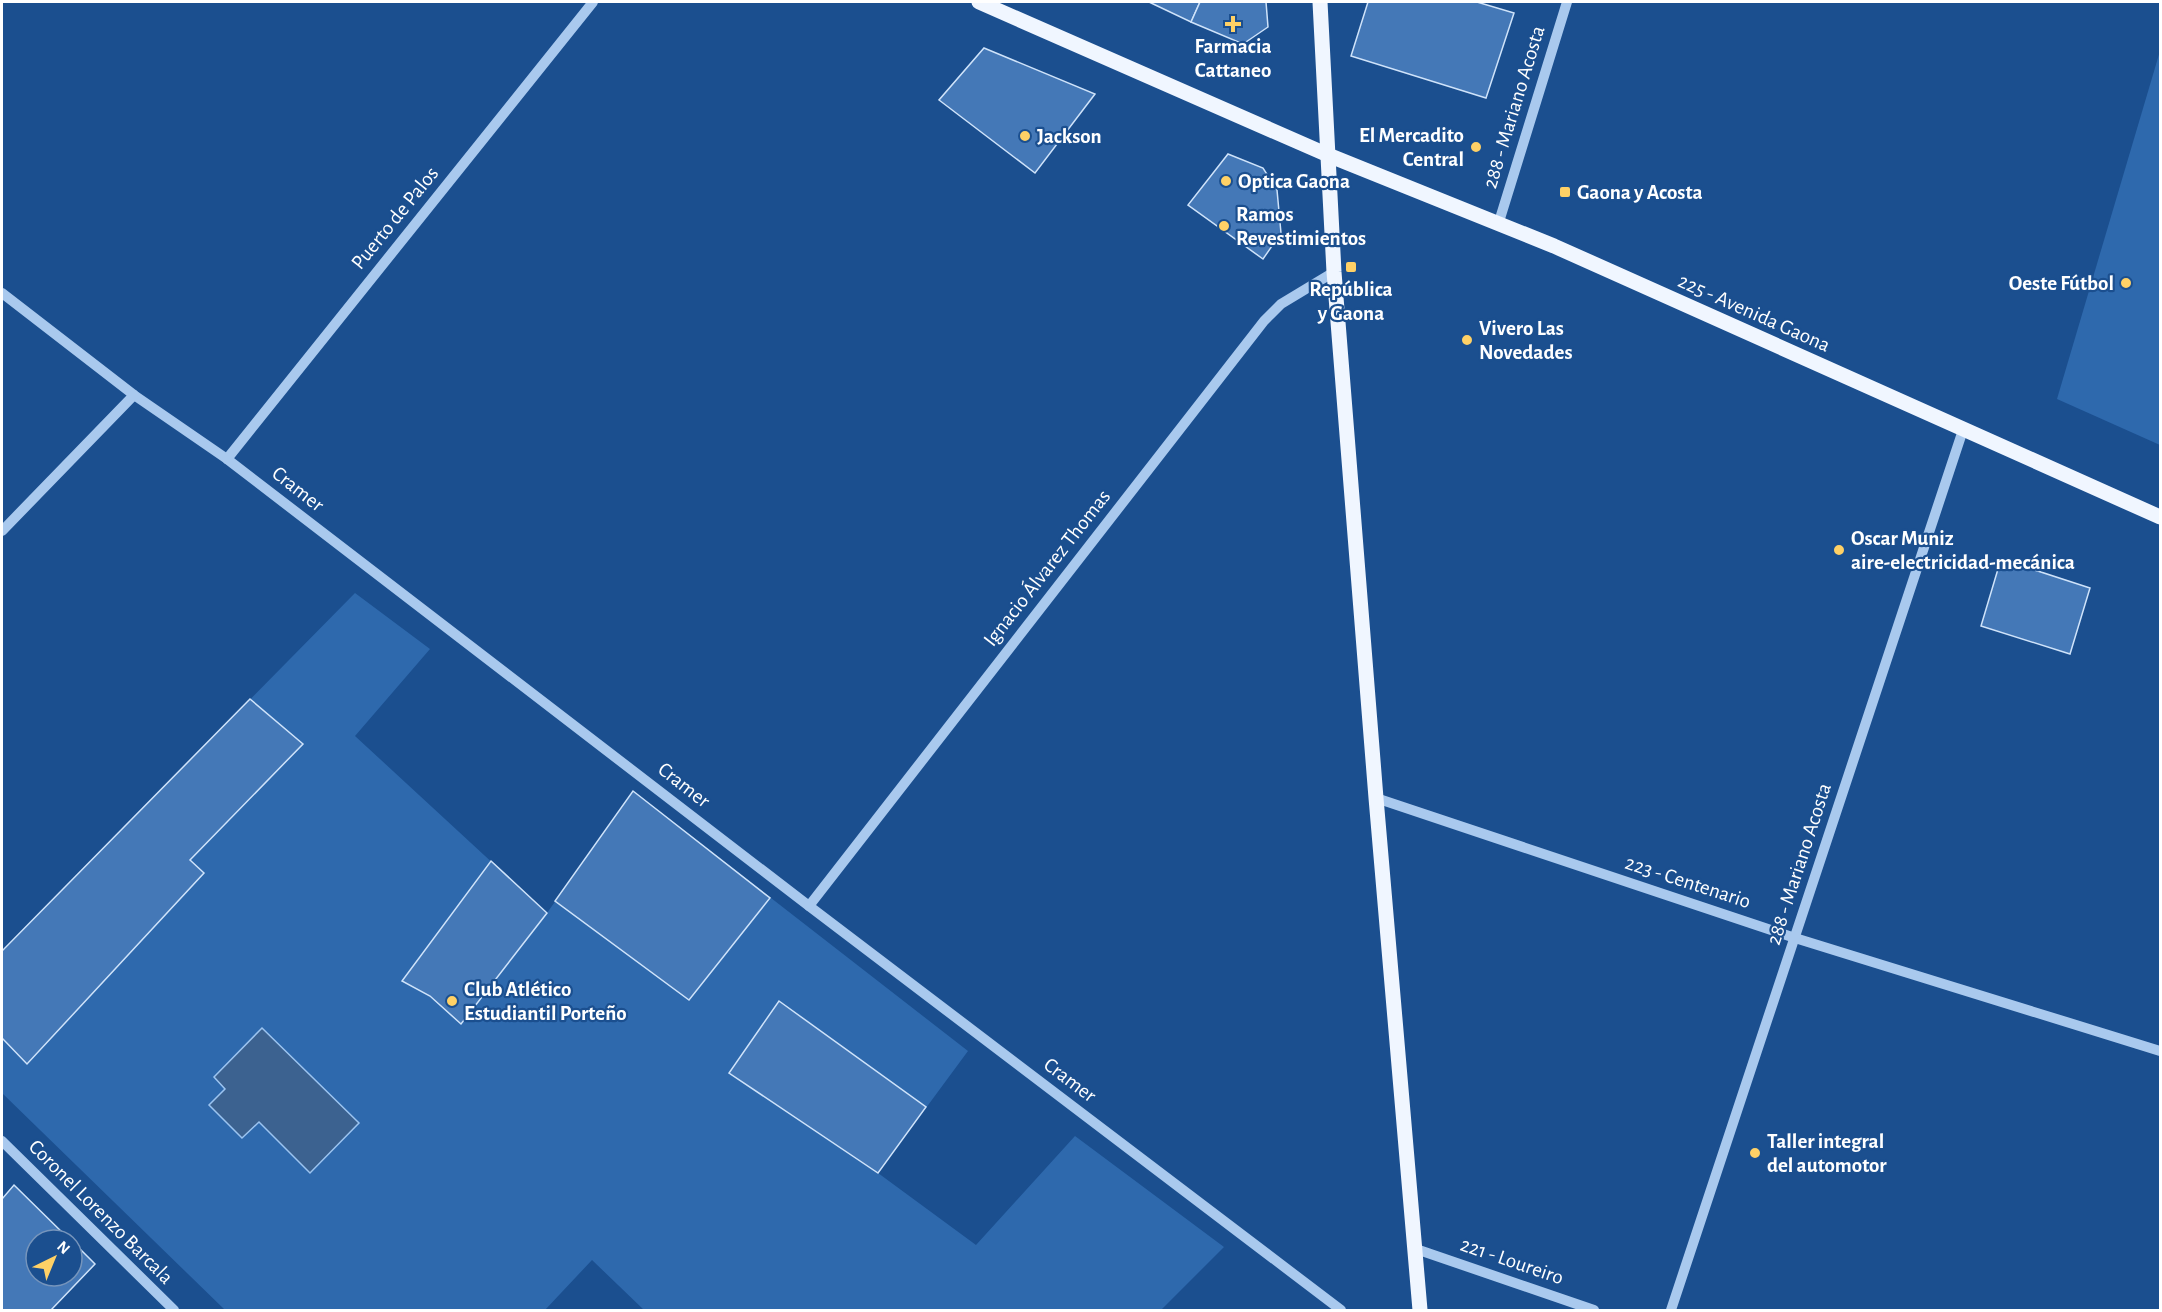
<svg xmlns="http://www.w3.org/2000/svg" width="2162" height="1312" font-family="'Alegreya Sans',sans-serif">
<rect width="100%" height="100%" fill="#1b4f8f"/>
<g fill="#2e69ad">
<polygon points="2160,51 2160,445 2057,399"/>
<polygon points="355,593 430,649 355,736 547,913 633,791 968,1051 878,1173 976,1245 1075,1136 1224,1247 1161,1310 644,1310 592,1260 545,1310 225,1310 2,1093 2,951"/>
</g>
<polygon fill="#3c6290" stroke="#9cc4f0" stroke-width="1.5" points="262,1028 359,1123 310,1173 259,1122 242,1138 209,1105 225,1089 214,1077"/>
<g fill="#4478b7" stroke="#cfe3fa" stroke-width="1.5">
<polygon points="1149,2 1200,2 1191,22"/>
<polygon points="1200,2 1266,2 1268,27 1243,44 1191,22"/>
<polygon points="1368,2 1477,2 1514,13 1486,98 1351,56"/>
<polygon points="984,48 1095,94 1035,173 939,100"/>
<polygon points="1228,154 1263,168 1277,190 1281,233 1263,259 1188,205"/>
<polygon points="2001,559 2090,588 2070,654 1981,626"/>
<polygon points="250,699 303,744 190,860 204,873 27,1064 2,1038 2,951"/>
<polygon points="633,791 770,898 689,1000 555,901"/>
<polygon points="491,861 547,913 461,1024 430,996 402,981"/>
<polygon points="779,1001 926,1107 878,1173 729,1073"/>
<polygon points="14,1185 70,1240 36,1240 36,1276 72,1276 72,1241 95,1264 51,1310 2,1310 2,1199"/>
</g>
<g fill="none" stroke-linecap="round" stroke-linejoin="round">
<g stroke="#a9c9ee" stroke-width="10">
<polyline points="1498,225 1567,2"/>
<polyline points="2,293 134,395 227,459 809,906 1341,1310"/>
<polyline points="227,459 593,2"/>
<polyline points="2,531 134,395"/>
<polyline points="1376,798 1795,938 2160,1051"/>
<polyline points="809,906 1264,321 1281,304 1334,272"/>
<polyline points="2,1141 174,1310"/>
<polyline points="1416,1249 1594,1310"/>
<polyline points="1671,1310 1963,430"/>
</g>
<g stroke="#f0f6ff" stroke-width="15">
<polyline points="979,2 1328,155 1554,246 2160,517"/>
<polyline points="1320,2 1334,272 1376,798 1420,1310"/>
</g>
</g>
<g fill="#ffd166" stroke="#1b4f8f" stroke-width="2">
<path d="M1230 15h6v6h6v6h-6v6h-6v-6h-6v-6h6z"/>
<circle cx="1025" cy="136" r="6"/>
<circle cx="1476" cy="147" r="6"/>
<circle cx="1226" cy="181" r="6"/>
<rect x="1559" y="186" width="12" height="12" rx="3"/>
<circle cx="1224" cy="226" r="6"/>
<rect x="1345" y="261" width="12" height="12" rx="3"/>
<circle cx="2126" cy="283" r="6"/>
<circle cx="1467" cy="340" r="6"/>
<circle cx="1839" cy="550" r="6"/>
<circle cx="452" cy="1001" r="6"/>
<circle cx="1755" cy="1153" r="6"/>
</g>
<g text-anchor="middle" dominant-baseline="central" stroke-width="4.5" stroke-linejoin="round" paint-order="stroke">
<g font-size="21" font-weight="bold" fill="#fff" stroke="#1b4f8f" text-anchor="start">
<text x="1233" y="46" text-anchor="middle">Farmacia<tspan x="1233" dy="24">Cattaneo</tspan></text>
<text x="1464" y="135" text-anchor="end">El Mercadito<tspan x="1464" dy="24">Central</tspan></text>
<text x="1037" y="136">Jackson</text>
<text x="1238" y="181">Optica Gaona</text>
<text x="1577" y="192">Gaona y Acosta</text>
<text x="1236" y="214">Ramos<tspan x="1236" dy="24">Revestimientos</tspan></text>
<text x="2114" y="283" text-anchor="end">Oeste Fútbol</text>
<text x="1351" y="289" text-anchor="middle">República<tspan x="1351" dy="24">y Gaona</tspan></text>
<text x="1479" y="328">Vivero Las<tspan x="1479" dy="24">Novedades</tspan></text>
<text x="1851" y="538">Oscar Muniz<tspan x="1851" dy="24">aire-electricidad-mecánica</tspan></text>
<text x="464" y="989">Club Atlético<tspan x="464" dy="24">Estudiantil Porteño</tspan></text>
<text x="1767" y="1141">Taller integral<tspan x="1767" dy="24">del automotor</tspan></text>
</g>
<g font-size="21" fill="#fff" stroke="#1b4f8f">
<text transform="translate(1514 107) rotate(-73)">288 - Mariano Acosta</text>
<text transform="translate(395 218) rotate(-51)">Puerto de Palos</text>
<text transform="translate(1754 313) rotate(24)">225 - Avenida Gaona</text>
<text transform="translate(298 489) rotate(38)">Cramer</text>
<text transform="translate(1047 568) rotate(-52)">Ignacio Álvarez Thomas</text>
<text transform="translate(684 785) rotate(38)">Cramer</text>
<text transform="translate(1799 864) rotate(-72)">288 - Mariano Acosta</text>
<text transform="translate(1688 882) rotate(18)">223 - Centenario</text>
<text transform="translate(1070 1080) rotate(37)">Cramer</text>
<text transform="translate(101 1212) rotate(45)">Coronel Lorenzo Barcala</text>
<text transform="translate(1512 1261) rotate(19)">221 - Loureiro</text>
</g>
</g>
<rect width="2162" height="1312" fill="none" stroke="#ffffff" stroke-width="6"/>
<g transform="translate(54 1258) rotate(43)"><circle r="28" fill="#1b4f8f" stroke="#7695bc" stroke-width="1.5"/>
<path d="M0-4.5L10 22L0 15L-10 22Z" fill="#ffd166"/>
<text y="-9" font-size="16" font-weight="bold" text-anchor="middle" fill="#ffffff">N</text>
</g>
</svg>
